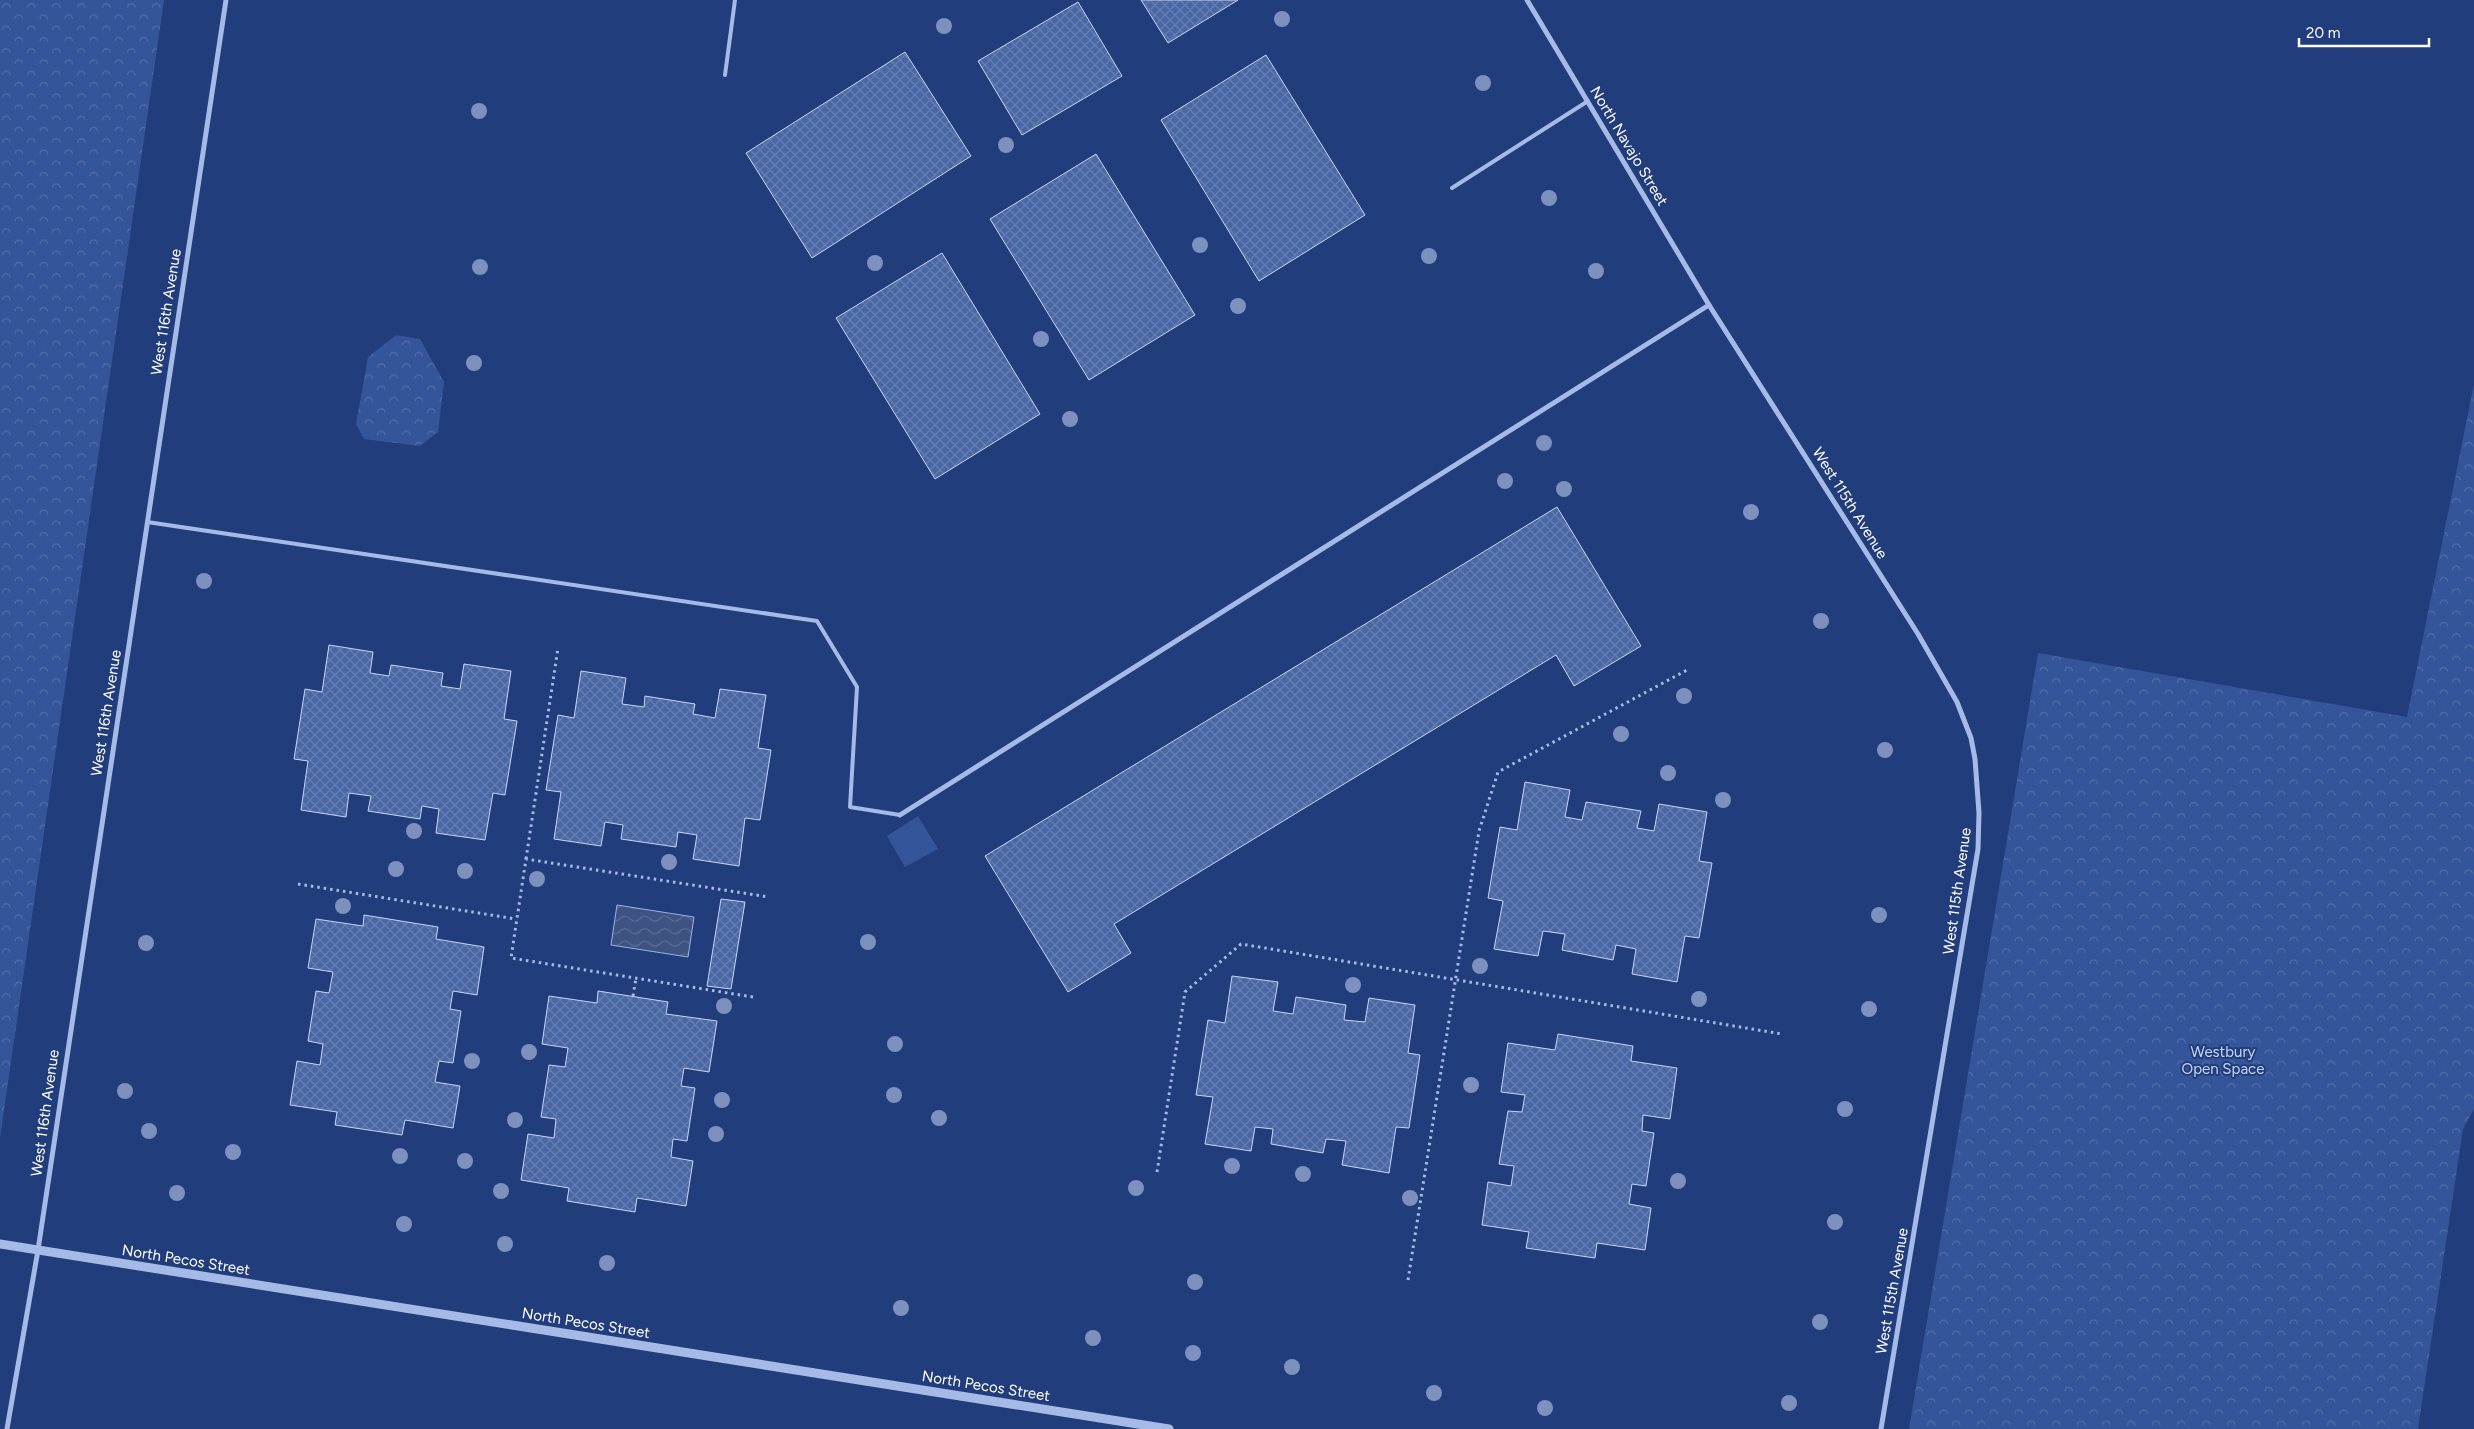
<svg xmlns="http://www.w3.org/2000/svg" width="2474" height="1429" font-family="Figtree,sans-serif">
<defs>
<pattern id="park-crowns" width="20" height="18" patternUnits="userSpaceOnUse" patternTransform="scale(1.25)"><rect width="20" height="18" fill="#35559a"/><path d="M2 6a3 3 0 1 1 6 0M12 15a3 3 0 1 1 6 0" fill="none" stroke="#536ea9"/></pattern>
<pattern id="water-waves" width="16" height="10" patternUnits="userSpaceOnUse" patternTransform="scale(1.25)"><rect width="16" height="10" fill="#3f5382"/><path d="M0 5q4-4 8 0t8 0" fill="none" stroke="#5c6d95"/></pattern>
<pattern id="building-cross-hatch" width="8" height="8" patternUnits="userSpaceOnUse" patternTransform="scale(1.25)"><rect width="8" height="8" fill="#4a67a5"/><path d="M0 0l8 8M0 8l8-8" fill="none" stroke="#657eb2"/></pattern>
</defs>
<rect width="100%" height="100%" fill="#223d7c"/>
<polygon fill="#35559a" points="918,816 938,849 905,867 887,836"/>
<g fill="url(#park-crowns)">
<polygon points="0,0 164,0 0,1138"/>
<polygon points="396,335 420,339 444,382 438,432 420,446 364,439 356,424 368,357"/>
<polygon points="2474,384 2474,1109 2463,1129 2418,1429 1909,1429 2038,653 2407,717"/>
</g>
<polygon fill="url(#water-waves)" stroke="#99b3e7" points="617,905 694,917 688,957 611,945"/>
<g fill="url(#building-cross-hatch)" stroke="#c8d6f5">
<polygon points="1141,0 1238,0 1168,43"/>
<polygon points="1078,2 1122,76 1022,135 978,61"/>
<polygon points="905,52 971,156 812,258 746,153"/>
<polygon points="1266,55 1365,215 1259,281 1161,120"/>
<polygon points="1096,154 1195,315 1089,380 990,219"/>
<polygon points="942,253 1040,414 935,479 836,318"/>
<polygon points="1557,507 1641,646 1574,686 1556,655 1114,924 1131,953 1068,992 985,856"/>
<polygon points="329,645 373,652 370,673 389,676 391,665 443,673 441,686 460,689 464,664 511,671 504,719 517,721 505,795 493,793 485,840 436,833 439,809 422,806 420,819 368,811 371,796 349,793 346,817 301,810 308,761 294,759 305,689 322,692"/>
<polygon points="581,671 626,678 622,704 644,707 645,696 695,704 693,714 715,718 720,689 766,695 758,748 771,750 760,820 745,818 739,866 693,859 697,835 678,832 676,847 621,839 623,825 605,822 601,846 554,839 561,792 546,790 558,715 574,718"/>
<polygon points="1525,782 1570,790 1565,817 1582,820 1586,802 1641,811 1637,828 1654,831 1659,804 1707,812 1699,861 1712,863 1699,938 1685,936 1677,982 1632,974 1636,949 1616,945 1613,960 1562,950 1565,934 1543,931 1538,956 1494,949 1503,901 1488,898 1500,827 1517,830"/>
<polygon points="721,899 745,902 731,989 707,986"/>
<polygon points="364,915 438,927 436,939 484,947 477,995 453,991 450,1009 461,1011 453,1063 439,1061 435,1082 460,1086 453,1128 405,1120 402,1135 335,1125 337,1112 290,1105 297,1061 320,1065 323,1044 308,1041 316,991 329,993 333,972 308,968 316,919 363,926"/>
<polygon points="1232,976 1278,982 1273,1011 1293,1014 1296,997 1346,1005 1344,1020 1365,1022 1369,998 1415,1005 1408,1053 1420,1055 1409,1128 1396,1127 1389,1173 1342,1165 1346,1141 1326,1139 1323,1153 1271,1144 1273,1129 1255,1127 1251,1151 1205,1144 1213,1097 1196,1095 1208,1020 1225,1023"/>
<polygon points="598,991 668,1002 666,1014 717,1021 709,1072 684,1068 681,1086 695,1088 687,1141 673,1139 671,1157 693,1161 686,1206 637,1198 635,1212 567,1201 569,1188 521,1180 528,1134 554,1138 556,1119 541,1117 549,1065 565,1067 568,1048 542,1044 549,996 597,1003"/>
<polygon points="1558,1034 1633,1046 1631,1061 1677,1068 1670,1119 1643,1115 1642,1131 1654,1133 1646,1186 1632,1184 1629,1204 1651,1208 1645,1250 1597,1243 1595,1258 1526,1248 1529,1232 1482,1225 1488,1182 1511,1186 1514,1166 1499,1164 1508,1111 1522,1112 1525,1095 1501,1092 1508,1043 1555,1050"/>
</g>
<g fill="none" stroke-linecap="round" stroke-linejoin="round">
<g stroke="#a5bae6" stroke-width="3" stroke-dasharray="2.5 4" stroke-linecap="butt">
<polyline points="526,859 558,648"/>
<polyline points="298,884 516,919"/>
<polyline points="633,996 636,978"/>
<polyline points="753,997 511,958 526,859 769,897"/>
<polyline points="1157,1172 1185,992 1241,944 1782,1034"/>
<polyline points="1408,1280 1479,831 1498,772 1687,670"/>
</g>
<g stroke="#a5bae6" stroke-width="4">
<polyline points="725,75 735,0"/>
<polyline points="1452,188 1588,101"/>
<polyline points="147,522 817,621 857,687 850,807 900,815"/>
</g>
<g stroke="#a5bae6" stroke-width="5">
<polyline points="1527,0 1709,305 1918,634 1957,702 1971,738 1975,759 1979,813 1978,849 1881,1429"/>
<polyline points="900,815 1709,305"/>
<polyline points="7,1429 38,1250 226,0"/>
</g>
<polyline stroke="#a5bae6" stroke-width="9" points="0,1244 1169,1429"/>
</g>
<g fill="#7d91bf">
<circle cx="1282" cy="19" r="8"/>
<circle cx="944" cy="26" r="8"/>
<circle cx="1483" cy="83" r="8"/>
<circle cx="479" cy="111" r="8"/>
<circle cx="1006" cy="145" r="8"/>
<circle cx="1549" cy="198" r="8"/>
<circle cx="1200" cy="245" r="8"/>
<circle cx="1429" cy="256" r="8"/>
<circle cx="875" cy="263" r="8"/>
<circle cx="480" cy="267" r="8"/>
<circle cx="1596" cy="271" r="8"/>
<circle cx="1238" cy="306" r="8"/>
<circle cx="1041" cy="339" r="8"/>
<circle cx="474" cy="363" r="8"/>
<circle cx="1070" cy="419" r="8"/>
<circle cx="1544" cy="443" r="8"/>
<circle cx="1505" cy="481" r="8"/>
<circle cx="1564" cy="489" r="8"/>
<circle cx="1751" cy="512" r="8"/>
<circle cx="204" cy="581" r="8"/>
<circle cx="1821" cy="621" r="8"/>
<circle cx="1684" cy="696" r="8"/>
<circle cx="1621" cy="734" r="8"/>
<circle cx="1885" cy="750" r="8"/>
<circle cx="1668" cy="773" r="8"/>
<circle cx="1723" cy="800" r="8"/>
<circle cx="414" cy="831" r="8"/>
<circle cx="669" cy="862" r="8"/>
<circle cx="396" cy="869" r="8"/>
<circle cx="465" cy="871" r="8"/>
<circle cx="537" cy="879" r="8"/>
<circle cx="343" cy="906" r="8"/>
<circle cx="1879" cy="915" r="8"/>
<circle cx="868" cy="942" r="8"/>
<circle cx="146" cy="943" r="8"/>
<circle cx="1480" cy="966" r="8"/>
<circle cx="1353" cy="985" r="8"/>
<circle cx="1699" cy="999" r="8"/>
<circle cx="724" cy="1006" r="8"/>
<circle cx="1869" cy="1009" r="8"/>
<circle cx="895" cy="1044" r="8"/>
<circle cx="529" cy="1052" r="8"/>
<circle cx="472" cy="1061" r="8"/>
<circle cx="1471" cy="1085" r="8"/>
<circle cx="125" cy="1091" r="8"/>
<circle cx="894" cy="1095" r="8"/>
<circle cx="722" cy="1100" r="8"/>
<circle cx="1845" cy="1109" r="8"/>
<circle cx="939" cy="1118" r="8"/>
<circle cx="515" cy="1120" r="8"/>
<circle cx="149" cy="1131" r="8"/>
<circle cx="716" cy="1134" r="8"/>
<circle cx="233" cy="1152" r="8"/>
<circle cx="400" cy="1156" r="8"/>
<circle cx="465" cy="1161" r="8"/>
<circle cx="1232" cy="1166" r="8"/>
<circle cx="1303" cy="1174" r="8"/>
<circle cx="1678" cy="1181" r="8"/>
<circle cx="1136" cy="1188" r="8"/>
<circle cx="501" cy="1191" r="8"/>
<circle cx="177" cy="1193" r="8"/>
<circle cx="1410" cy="1198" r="8"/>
<circle cx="1835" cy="1222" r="8"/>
<circle cx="404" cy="1224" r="8"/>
<circle cx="505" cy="1244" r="8"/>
<circle cx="607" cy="1263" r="8"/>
<circle cx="1195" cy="1282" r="8"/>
<circle cx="901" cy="1308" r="8"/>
<circle cx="1820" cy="1322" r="8"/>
<circle cx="1093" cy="1338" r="8"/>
<circle cx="1193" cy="1353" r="8"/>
<circle cx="1292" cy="1367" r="8"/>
<circle cx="1434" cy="1393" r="8"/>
<circle cx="1789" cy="1403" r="8"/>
<circle cx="1545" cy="1408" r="8"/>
</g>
<g text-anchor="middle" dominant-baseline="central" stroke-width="4" stroke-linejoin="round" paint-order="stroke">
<g font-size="15" fill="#fff" stroke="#223d7c">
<text transform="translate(1629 146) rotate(59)">North Navajo Street</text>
<text transform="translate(166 312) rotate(-81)">West 116th Avenue</text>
<text transform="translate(1850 503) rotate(58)">West 115th Avenue</text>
<text transform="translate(106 713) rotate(-81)">West 116th Avenue</text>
<text transform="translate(1957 891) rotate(-82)">West 115th Avenue</text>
<text transform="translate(45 1113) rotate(-82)">West 116th Avenue</text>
<text transform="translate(186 1260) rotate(9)">North Pecos Street</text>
<text transform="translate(1892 1291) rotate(-80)">West 115th Avenue</text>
<text transform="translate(586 1323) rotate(9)">North Pecos Street</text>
<text transform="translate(986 1386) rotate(9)">North Pecos Street</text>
</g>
<g font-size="15" fill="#c8d6f5" stroke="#223d7c">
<text x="2223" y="1052">Westbury<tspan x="2223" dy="17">Open Space</tspan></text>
</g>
</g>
<path d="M2299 38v8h130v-8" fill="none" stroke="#ffffff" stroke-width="2.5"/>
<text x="2306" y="38" font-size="15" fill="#ffffff" stroke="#223d7c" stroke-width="4" paint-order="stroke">20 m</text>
</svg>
